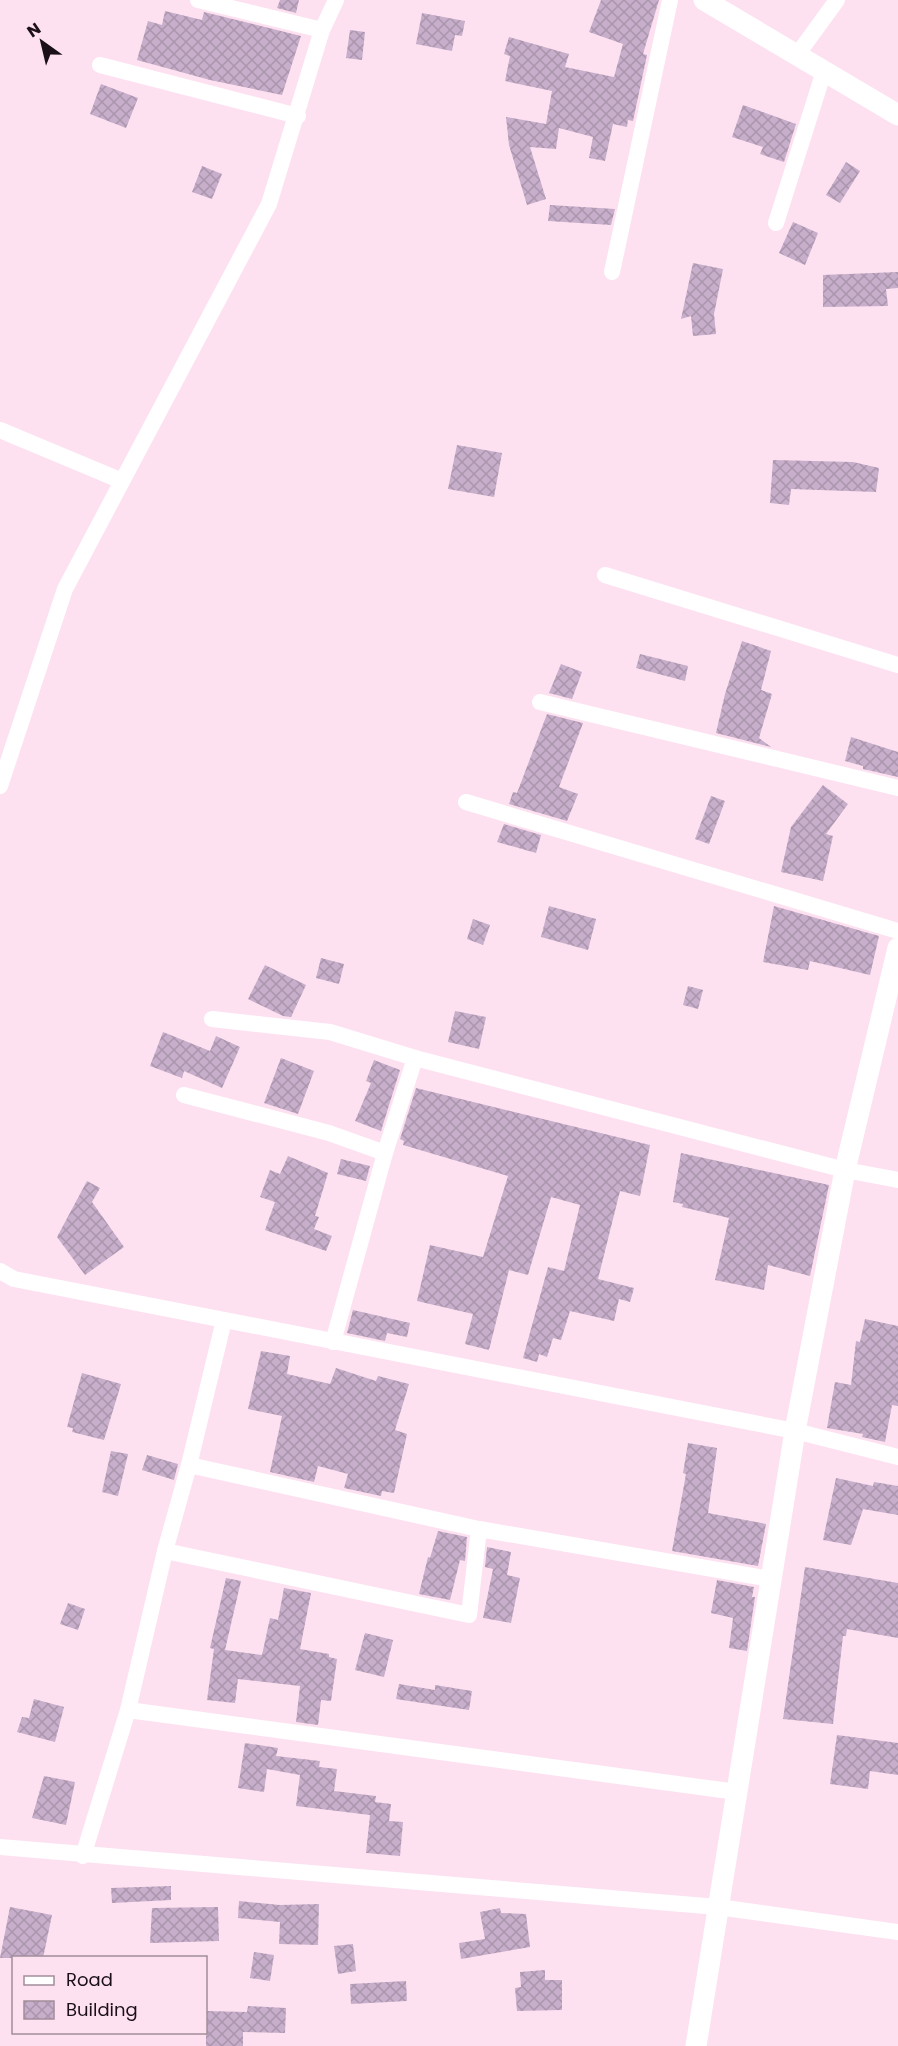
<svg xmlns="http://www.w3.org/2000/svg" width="898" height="2046" font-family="Poppins,sans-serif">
<defs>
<pattern id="building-cross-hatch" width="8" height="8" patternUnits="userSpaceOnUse" patternTransform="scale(1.5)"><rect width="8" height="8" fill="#c7aeca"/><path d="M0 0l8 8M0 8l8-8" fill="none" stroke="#aa95ad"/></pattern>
</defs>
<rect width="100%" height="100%" fill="#fee1f1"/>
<g fill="url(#building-cross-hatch)">
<polygon points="280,0 299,0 296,13 277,8"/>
<polygon points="601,0 659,0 643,54 647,55 633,121 628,120 627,127 613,124 605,161 589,158 593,137 559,128 556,149 530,147 546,199 527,205 509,145 506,117 546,124 552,91 505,81 510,56 504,54 509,37 569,54 565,67 614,77 623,44 589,32"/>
<polygon points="165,11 202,20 204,12 301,36 282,95 210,80 137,60 148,21 162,25"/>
<polygon points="422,13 465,21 462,36 455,35 452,51 416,44"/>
<polygon points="350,30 365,32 362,60 346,58"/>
<polygon points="101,84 138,98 126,128 90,114"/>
<polygon points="743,105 796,124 784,162 760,154 763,147 732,137"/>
<polygon points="846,162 860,171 840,203 826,195"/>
<polygon points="202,166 222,174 212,199 192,192"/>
<polygon points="550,205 615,209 611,225 548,221"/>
<polygon points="793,222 818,233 805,265 779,253"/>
<polygon points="693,263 723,269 714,314 716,334 693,336 691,316 681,319"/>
<polygon points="898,272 898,288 886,289 888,306 823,307 823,275"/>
<polygon points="457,445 502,453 494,497 448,489"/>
<polygon points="773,460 853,462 879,468 876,492 791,489 789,505 770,503"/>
<polygon points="742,641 771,651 761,690 772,694 759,738 771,747 716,733 725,694"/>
<polygon points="640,654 688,666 685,681 636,668"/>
<polygon points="561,664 582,672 572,699 549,693"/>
<polygon points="547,714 583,723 559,787 578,794 567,821 509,804 513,792 517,793"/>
<polygon points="851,737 898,752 898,777 863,769 863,766 845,761"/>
<polygon points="823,785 848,804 826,834 833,836 823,881 781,872 791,827"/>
<polygon points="711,796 725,801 709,844 695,839"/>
<polygon points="504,824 541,835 536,853 497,842"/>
<polygon points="549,906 596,919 588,950 541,937"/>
<polygon points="774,906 879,936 870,975 810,961 808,970 763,962"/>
<polygon points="473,919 490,925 483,945 467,939"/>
<polygon points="321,958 344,964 339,984 316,978"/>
<polygon points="265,965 306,985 291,1017 283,1016 248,999"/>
<polygon points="688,986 703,990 698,1009 683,1005"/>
<polygon points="455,1011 486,1017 479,1049 448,1042"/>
<polygon points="163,1032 210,1051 216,1036 240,1047 222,1088 184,1071 182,1078 150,1066"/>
<polygon points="281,1058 314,1071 298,1114 264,1103"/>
<polygon points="374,1060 400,1070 381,1131 355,1121 371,1083 366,1081"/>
<polygon points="416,1088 650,1145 640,1196 620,1191 598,1279 634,1288 630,1302 619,1299 614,1321 570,1311 561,1340 553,1338 547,1357 539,1354 537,1362 523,1358 548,1267 564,1271 580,1205 551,1197 528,1275 509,1270 489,1350 465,1344 473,1314 417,1301 430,1245 483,1257 508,1176 403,1145 404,1141 400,1139"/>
<polygon points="681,1153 829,1185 810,1276 768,1265 764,1290 715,1280 729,1218 682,1207 683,1204 673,1202"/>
<polygon points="288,1156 328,1173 315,1216 319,1217 314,1229 332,1236 326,1251 265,1230 275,1202 260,1197 270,1170 280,1174"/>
<polygon points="341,1159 370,1166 366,1181 337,1174"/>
<polygon points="87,1181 100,1188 92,1202 124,1247 85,1275 57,1237"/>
<polygon points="353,1310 410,1323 407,1337 387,1333 385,1341 347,1333"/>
<polygon points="865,1319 898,1326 898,1406 892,1405 885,1442 862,1437 863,1434 827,1428 835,1382 851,1385 856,1341 860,1342"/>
<polygon points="261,1351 290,1356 287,1374 330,1384 336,1368 376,1381 378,1376 409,1384 395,1430 407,1434 394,1493 382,1491 381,1496 344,1488 348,1474 318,1466 314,1482 270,1472 282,1416 248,1409"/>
<polygon points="82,1373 121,1384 104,1440 72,1432 73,1428 67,1427"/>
<polygon points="688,1443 717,1448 708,1513 766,1524 758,1566 672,1551 686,1474 683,1473"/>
<polygon points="111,1451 128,1454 118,1496 102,1492"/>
<polygon points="147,1455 178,1464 174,1480 142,1470"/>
<polygon points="836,1478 873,1486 874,1482 898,1486 898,1515 863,1509 851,1545 823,1540"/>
<polygon points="438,1531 467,1537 465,1561 460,1560 450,1600 419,1594 428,1557 430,1558"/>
<polygon points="487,1547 511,1552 507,1575 520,1578 511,1623 483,1618 493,1569 485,1567"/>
<polygon points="805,1567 898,1583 898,1638 847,1629 846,1636 843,1636 833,1724 783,1719"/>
<polygon points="226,1578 241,1581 225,1650 262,1655 270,1618 278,1620 284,1588 311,1593 300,1649 329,1654 329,1657 337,1659 331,1701 321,1700 318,1725 296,1722 300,1686 238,1679 235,1703 207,1700 214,1649 210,1648"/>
<polygon points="717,1580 754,1587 752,1597 755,1597 747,1651 729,1648 733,1618 711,1613"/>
<polygon points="68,1603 85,1609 78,1630 60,1624"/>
<polygon points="365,1633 393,1640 384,1677 355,1670"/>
<polygon points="399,1684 435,1690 435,1685 472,1691 469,1710 396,1699"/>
<polygon points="34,1699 64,1707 55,1742 17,1732 22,1717 29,1718"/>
<polygon points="837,1735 898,1743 898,1775 870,1771 868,1789 830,1784"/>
<polygon points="245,1743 278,1748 276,1756 320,1761 319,1767 337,1769 334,1791 376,1796 375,1802 391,1804 389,1821 403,1822 400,1856 366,1853 370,1815 296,1806 300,1775 267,1769 264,1792 238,1788"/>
<polygon points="44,1776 75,1782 66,1825 32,1818"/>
<polygon points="171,1886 171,1900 112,1903 111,1888"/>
<polygon points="239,1901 280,1905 319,1904 318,1945 279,1944 280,1922 238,1918"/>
<polygon points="10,1907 52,1915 43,1958 0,1958"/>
<polygon points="218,1907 219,1941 150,1943 152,1908"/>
<polygon points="500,1908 501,1913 526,1914 530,1947 461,1959 459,1943 485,1939 480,1912"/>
<polygon points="353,1944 356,1971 338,1974 334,1946"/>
<polygon points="254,1952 274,1955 270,1981 250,1978"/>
<polygon points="545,1970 545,1980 562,1980 562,2010 517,2011 515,1988 521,1987 520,1972"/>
<polygon points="406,1981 407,2001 351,2004 350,1984"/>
<polygon points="248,2006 286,2008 285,2033 243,2032 243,2046 206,2046 206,2011 247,2012"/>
</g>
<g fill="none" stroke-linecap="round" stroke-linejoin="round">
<g stroke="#fff" stroke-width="16">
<polyline points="198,0 322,30"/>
<polyline points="797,55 837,0"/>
<polyline points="100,65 298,116"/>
<polyline points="776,223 824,71"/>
<polyline points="612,272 670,0"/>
<polyline points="0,430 122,481"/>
<polyline points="605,575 898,665"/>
<polyline points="540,702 898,788"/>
<polyline points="0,786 65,589 269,204 322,30 336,0"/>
<polyline points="466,802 898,931"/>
<polyline points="212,1019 330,1032 415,1058 845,1170 898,1180"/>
<polyline points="184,1095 329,1133 385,1153"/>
<polyline points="0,1271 14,1279 795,1431 898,1457"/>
<polyline points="333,1342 385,1153 415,1058"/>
<polyline points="189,1465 479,1529 771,1579"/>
<polyline points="165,1551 469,1615 479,1529"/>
<polyline points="128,1710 737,1792"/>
<polyline points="0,1847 718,1907 898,1932"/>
<polyline points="83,1856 128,1710 165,1551 189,1465 224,1320"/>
</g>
<g stroke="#fff" stroke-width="21">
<polyline points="704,0 898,115"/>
<polyline points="696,2046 795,1431 845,1170 898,948"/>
</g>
</g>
<rect x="12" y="1956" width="195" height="78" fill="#fee1f1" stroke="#a38d9a" stroke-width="1.5"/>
<rect x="24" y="1976" width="30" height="9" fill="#ffffff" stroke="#a38d9a" stroke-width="1.5"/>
<text x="66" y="1986" font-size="18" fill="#1b1017">Road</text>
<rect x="24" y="2001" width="30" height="18" fill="url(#building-cross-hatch)" stroke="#a38d9a" stroke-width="1.5"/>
<text x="66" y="2016" font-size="18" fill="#1b1017">Building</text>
<g transform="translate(42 42) rotate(326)" stroke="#fee1f1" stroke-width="4.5" paint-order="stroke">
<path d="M0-4.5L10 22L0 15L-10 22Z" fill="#1b1017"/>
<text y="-9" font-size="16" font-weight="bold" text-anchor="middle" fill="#1b1017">N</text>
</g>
</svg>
